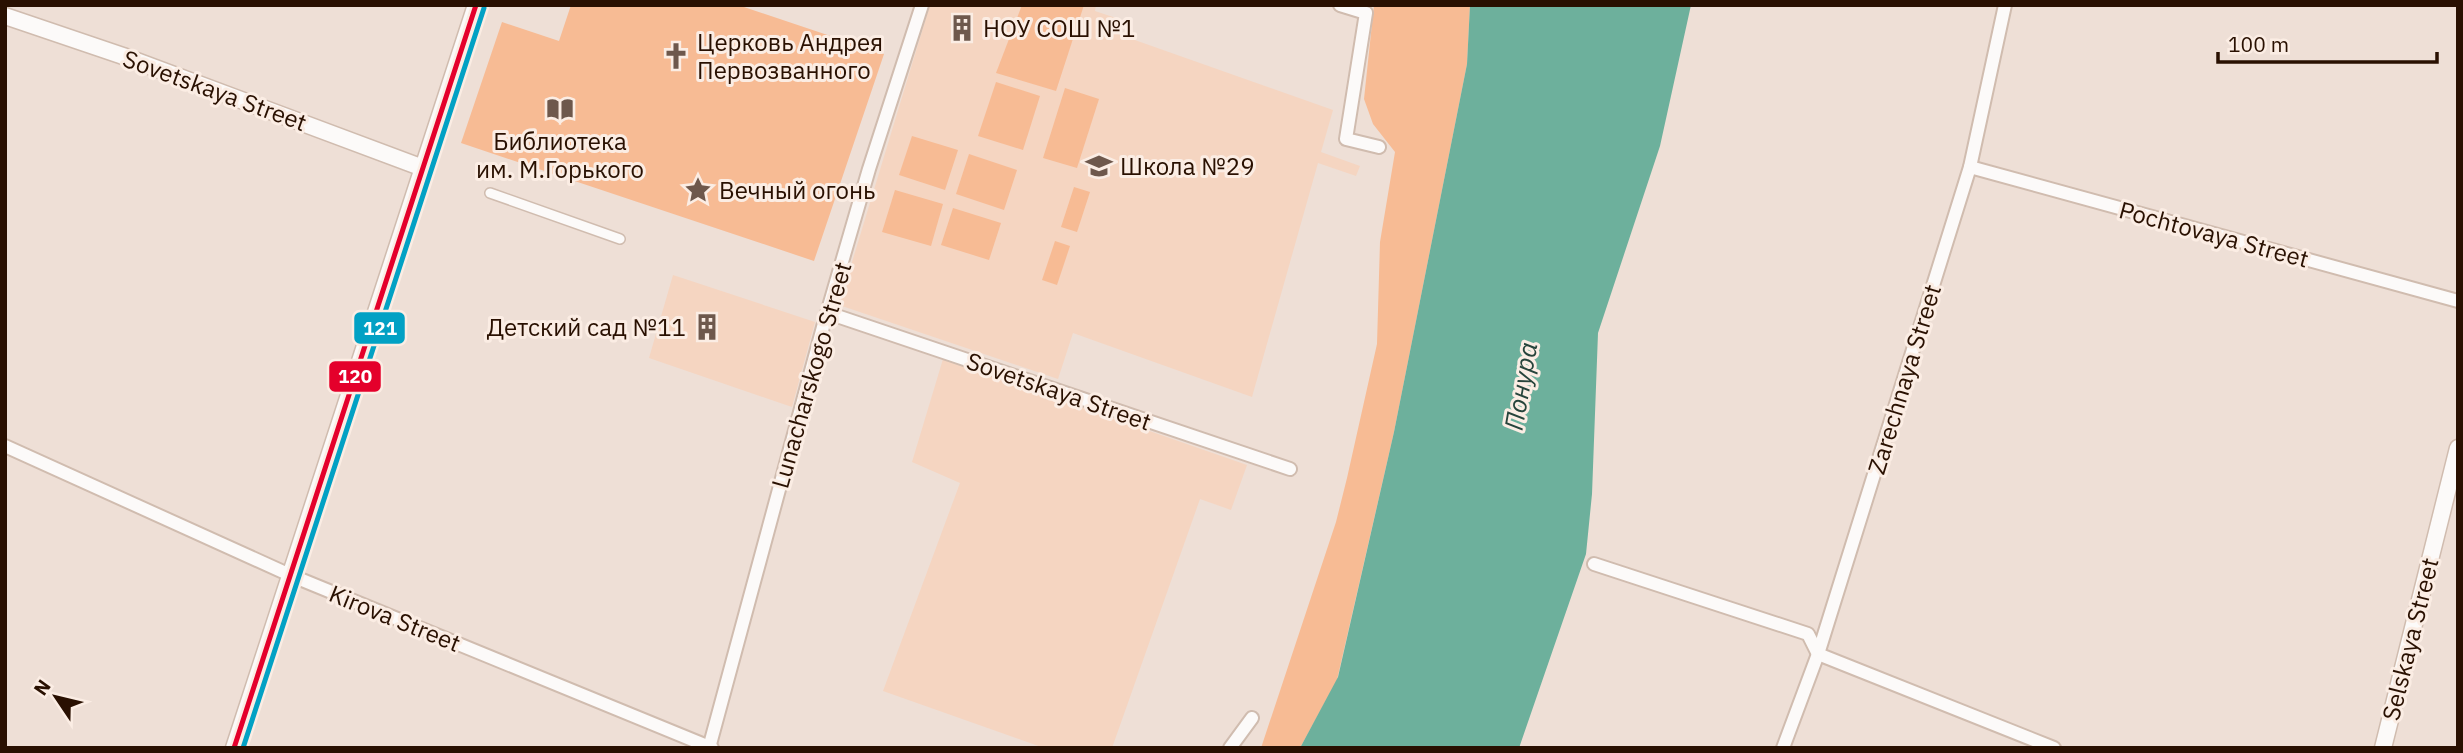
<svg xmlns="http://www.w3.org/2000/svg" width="2463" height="753" font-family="'IBM Plex Sans',sans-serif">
<rect width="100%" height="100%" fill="#eedfd6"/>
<g fill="#f5d5c1">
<polygon points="930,5 1096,5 1095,11 1119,19 1115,33 1333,110 1321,152 1360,166 1356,176 1318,163 1252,397 1073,333 1058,379 839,305"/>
<polygon points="673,275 815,322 792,407 649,358"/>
<polygon points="943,359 1247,465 1231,510 1200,499 1112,748 1044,748 883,691 960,483 912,462"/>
</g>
<g fill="#f7bb94">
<polygon points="571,5 738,5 884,54 814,261 461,143 502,22 559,41"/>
<polygon points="1022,5 1084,5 1056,91 996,73"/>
<polygon points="1374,5 1470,5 1467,64 1394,432 1337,680 1300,748 1261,748 1336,522 1347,478 1377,344 1380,242 1395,152 1373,124 1364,99"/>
<polygon points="996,82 1040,96 1023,150 978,136"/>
<polygon points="1065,88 1099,99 1077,168 1043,158"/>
<polygon points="912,136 958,150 945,190 899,175"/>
<polygon points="969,154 1017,170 1004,210 956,194"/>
<polygon points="1074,187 1090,192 1077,232 1061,227"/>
<polygon points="895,190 943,204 931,246 882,232"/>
<polygon points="953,208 1001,223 989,260 941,245"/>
<polygon points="1055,241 1070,246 1057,285 1042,280"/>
</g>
<polygon fill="#6db09c" points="1470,5 1691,5 1660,146 1598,333 1592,494 1586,554 1519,748 1300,748 1338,677 1394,432 1467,64"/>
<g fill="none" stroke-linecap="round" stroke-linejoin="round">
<defs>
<polyline id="pedestrian" points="490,193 620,239"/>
<g id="minor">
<polyline points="1340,5 1366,13 1346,139 1379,147"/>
<polyline points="1970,167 2458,301"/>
<polyline points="828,313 1290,469"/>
<polyline points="5,446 290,575 712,748"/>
<polyline points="1594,564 1808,634 1818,654 2054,748"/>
<polyline points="709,748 823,327 869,169 922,5"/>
<polyline points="1230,748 1252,718"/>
<polyline points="1783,748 1818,654 1970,167 2005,5"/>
</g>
<g id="tertiary">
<polyline points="5,16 123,56 423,168"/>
<polyline points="234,748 476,5"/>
<polyline points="2383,748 2458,448"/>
</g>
</defs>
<use href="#pedestrian" stroke="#d0bcaf" stroke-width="12"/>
<use href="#minor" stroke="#d0bcaf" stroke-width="16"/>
<use href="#tertiary" stroke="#d0bcaf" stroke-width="19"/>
<use href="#pedestrian" stroke="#fcfaf9" stroke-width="9"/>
<use href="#minor" stroke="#fcfaf9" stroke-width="12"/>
<use href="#tertiary" stroke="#fcfaf9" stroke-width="16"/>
<defs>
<polyline id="bus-1" points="234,748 476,5"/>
<polyline id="bus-2" points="243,748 484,8"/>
</defs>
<use href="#bus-1" stroke="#fbede4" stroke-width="10"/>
<use href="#bus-2" stroke="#fbede4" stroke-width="10"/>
<use href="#bus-1" stroke="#e4002b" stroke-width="5"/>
<use href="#bus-2" stroke="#02a1c4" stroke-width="5"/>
</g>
<defs>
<symbol id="building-bare" viewBox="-9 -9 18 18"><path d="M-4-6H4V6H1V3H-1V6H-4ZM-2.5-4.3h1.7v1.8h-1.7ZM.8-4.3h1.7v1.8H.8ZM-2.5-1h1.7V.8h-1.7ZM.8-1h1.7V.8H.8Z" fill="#6e584c" stroke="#fbede4" stroke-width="2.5" paint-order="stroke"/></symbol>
<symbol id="church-bare" viewBox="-9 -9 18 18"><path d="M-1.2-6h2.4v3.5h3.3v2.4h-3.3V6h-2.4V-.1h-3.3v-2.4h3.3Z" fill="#6e584c" stroke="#fbede4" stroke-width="2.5" paint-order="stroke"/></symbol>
<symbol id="library-bare" viewBox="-9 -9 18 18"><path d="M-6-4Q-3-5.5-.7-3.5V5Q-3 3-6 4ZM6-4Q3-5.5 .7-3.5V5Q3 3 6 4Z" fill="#6e584c" stroke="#fbede4" stroke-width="2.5" paint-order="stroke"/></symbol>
<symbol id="school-bare" viewBox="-9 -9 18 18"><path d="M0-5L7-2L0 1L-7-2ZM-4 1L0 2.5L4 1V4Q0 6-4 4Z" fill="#6e584c" stroke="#fbede4" stroke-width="2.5" paint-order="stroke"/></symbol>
<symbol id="sight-bare" viewBox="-9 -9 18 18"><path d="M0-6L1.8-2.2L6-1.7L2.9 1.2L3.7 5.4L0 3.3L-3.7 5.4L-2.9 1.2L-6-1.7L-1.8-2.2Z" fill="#6e584c" stroke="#fbede4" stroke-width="2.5" paint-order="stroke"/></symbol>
</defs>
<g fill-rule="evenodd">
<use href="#building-bare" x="943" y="9" width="38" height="38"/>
<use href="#church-bare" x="657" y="37" width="38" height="38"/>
<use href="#library-bare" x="541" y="90" width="38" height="38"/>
<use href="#school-bare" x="1080" y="147" width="38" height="38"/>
<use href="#sight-bare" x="679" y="171" width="38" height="38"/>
<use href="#building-bare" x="688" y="308" width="38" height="38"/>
</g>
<g text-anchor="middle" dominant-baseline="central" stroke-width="6" stroke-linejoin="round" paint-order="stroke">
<g font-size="24" fill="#291001" stroke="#fbede4" text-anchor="start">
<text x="983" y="28">НОУ СОШ №1</text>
<text x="697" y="42">Церковь Андрея<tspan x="697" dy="28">Первозванного</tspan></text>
<text x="560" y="141" text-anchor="middle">Библиотека<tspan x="560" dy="28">им. М.Горького</tspan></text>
<text x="1120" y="166">Школа №29</text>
<text x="719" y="190">Вечный огонь</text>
<text x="686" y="327" text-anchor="end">Детский сад №11</text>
</g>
<g font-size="24" fill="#291001" stroke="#fbede4">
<text transform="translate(215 90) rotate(20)">Sovetskaya Street</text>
<text transform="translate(2214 234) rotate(15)">Pochtovaya Street</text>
<text transform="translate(811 375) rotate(-74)">Lunacharskogo Street</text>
<text transform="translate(1904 379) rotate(-73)">Zarechnaya Street</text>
<text transform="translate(1059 391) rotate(19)">Sovetskaya Street</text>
<text transform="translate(395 618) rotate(22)">Kirova Street</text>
<text transform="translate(2410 639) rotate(-76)">Selskaya Street</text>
</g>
<g font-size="26" font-style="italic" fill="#26443b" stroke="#fbede4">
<text transform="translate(1520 386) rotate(-80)">Понура</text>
</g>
</g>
<g stroke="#fbede4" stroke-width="2.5">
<rect x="353" y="311" width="53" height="34" rx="7" fill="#02a1c4"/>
<rect x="328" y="360" width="54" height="33" rx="7" fill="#e4002b"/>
</g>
<g font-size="19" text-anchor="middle" font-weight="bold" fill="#fff">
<text x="380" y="335">121</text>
<text x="355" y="383">120</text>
</g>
<rect width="2463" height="753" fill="none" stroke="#291001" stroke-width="14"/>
<g transform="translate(56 697) rotate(305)" stroke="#fbede4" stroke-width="5" paint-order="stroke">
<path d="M0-5L12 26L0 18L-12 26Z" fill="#291001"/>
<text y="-10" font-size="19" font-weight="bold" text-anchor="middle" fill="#291001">N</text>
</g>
<path d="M2218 52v10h219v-10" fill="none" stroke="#291001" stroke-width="3.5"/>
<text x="2228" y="52" font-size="21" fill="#291001" stroke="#fbede4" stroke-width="5" paint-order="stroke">100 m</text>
</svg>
